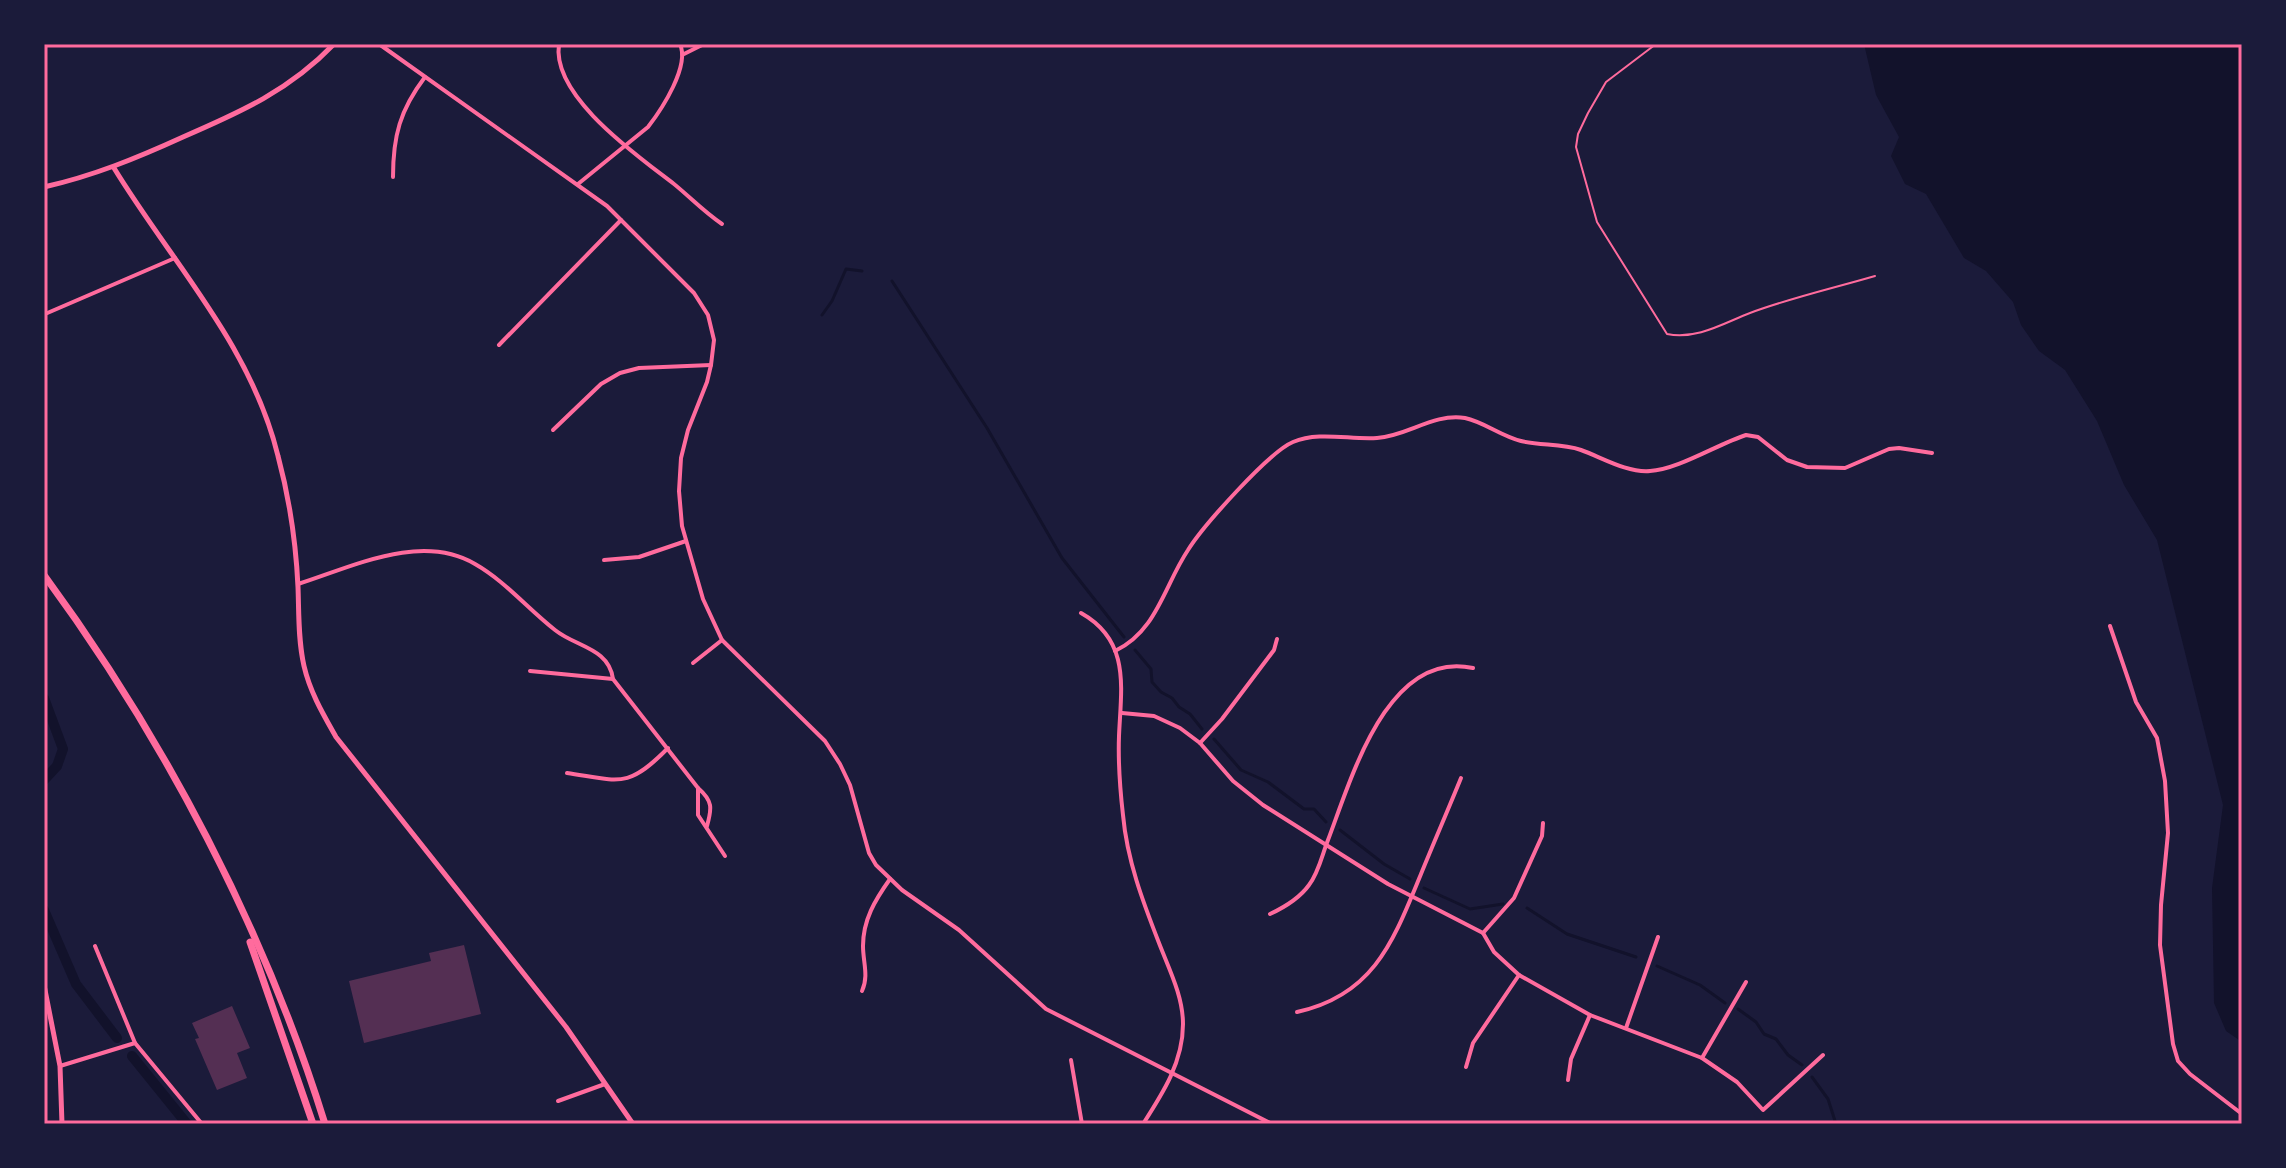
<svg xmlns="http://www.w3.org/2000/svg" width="2286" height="1168" font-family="'Fira Sans',sans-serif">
<rect width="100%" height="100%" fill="#1b1b3a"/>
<polygon fill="#12122b" points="1864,44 2242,44 2242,1042 2226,1031 2214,1003 2212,888 2223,805 2157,540 2124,485 2097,421 2065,370 2039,351 2021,325 2013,302 1986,271 1964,258 1926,194 1905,184 1891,156 1899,137 1876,95"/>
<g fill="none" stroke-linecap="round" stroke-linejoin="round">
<g stroke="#12122b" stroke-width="3">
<polyline points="892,281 987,428 1062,558 1124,637"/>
<polyline points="822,315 832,301 846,269 862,271"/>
<polyline points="1135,650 1151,669 1152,682 1161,692 1172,698 1179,707 1190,714 1202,729"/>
<polyline points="1214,739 1241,770 1268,782 1304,809 1314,809 1326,822"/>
<polyline points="1340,830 1384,864 1410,879"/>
<polyline points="1424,888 1470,909 1503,904"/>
<polyline points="1527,908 1567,934 1636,957"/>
<polyline points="1657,966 1700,985 1725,1003"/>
<polyline points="1738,1009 1756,1022 1764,1034 1776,1039 1788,1055 1802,1065"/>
<polyline points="1812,1077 1828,1099 1836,1124"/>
</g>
<g stroke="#12122b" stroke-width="10">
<polyline points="44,698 63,749 57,766 44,780"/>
<polyline points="44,910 76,984 117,1038"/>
<polyline points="132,1056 187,1124"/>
</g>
</g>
<g fill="#542f53">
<polygon points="464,945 481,1014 364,1043 349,981 431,961 429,953"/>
<polygon points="232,1006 250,1048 237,1053 247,1078 217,1090 195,1039 199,1038 192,1023"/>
</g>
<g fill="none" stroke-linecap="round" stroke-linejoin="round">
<path stroke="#ff6b9d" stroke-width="2" d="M 1656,44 L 1606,82 L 1588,113 L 1578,134 L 1576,147 L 1597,222 L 1667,334 C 1697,340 1724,323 1750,313 C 1790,298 1834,288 1875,276"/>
<g stroke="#ff6b9d" stroke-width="4">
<polyline points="379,44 607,206 694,293 708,315 714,340 711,365 707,382 688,430 681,458 679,491 682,526 703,599 722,640 825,741 840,764 850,785 869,853 876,865 902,890 959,930 1046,1009 1272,1124"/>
<path d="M 559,44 C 551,96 638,156 674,184 C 690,197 704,212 722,224"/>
<polyline points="684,54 704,44"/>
<path d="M 393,177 C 393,136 400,110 425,77"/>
<path d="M 578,184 L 648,127 C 662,109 690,66 680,44"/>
<polyline points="45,314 175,258"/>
<polyline points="499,345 621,220"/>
<polyline points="553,430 601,384 620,373 639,368 711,365"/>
<polyline points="604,560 639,557 686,541"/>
<path d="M 298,584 C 352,567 421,532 475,564 C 505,581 528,609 555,630 C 576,647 609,648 613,679 L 698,788 C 713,801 712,808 707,826"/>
<path d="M 1081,613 C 1131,641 1121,688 1119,736 C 1118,763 1120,789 1123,815 C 1127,860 1143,902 1159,943 C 1169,969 1183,996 1183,1024 C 1183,1062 1163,1093 1143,1124"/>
<polyline points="2110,626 2136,702 2157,738 2165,781 2168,833 2161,905 2160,945 2173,1044 2178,1061 2190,1074 2242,1114"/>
<path d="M 1115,651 C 1157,631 1164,586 1188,550 C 1203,526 1269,452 1293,442 C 1319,431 1350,440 1377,438 C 1408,436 1433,413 1465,418 C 1484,422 1501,436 1521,441 C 1541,446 1561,443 1581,450 C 1601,457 1627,473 1650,471 C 1677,470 1718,444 1746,435 L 1758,437 L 1787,460 L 1807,467 L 1845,468 L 1889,449 L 1899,448 L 1932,453"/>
<polyline points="693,663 722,640"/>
<polyline points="530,671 613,679"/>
<polyline points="1122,713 1154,716 1180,728 1200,743 1233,781 1263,805 1388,884 1483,933 1494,952 1519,975 1590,1015 1702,1058 1737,1082 1763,1110 1823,1055"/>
<polyline points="1200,743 1222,719 1274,650 1277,639"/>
<path d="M 567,773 C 620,781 628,789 668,748"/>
<polyline points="698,788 698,815 725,856"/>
<path d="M 1270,914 C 1285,907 1299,899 1309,885 C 1319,872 1322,855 1328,840 C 1351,780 1387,649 1473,668"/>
<polyline points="1483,933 1514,898 1542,836 1543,823"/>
<path d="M 862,991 C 869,976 863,962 863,946 C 863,920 875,900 890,879"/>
<path d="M 1297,1012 C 1375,995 1394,939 1421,874 C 1434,842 1448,810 1461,778"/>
<polyline points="1626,1028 1658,937"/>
<polyline points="135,1043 202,1124"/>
<polyline points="1702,1058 1746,982"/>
<polyline points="1071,1060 1082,1124"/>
<polyline points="60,1066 135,1043 95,946"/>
<polyline points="1466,1067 1473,1043 1519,975"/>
<polyline points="1568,1080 1571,1059 1590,1015"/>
<polyline points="558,1101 605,1084"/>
</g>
<g stroke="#ff6b9d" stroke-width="5">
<path d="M 114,168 C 172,263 251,345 278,456 C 289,497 296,544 298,587 C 299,613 298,640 304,666 C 310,692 323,714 336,737 L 566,1027 L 633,1124"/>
<path d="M 44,187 C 93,176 137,158 183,137 C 241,112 290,90 334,44"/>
<polyline points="44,985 60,1066 62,1124"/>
</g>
<g stroke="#ff6b9d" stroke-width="7">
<path d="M 44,575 C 164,738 265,930 325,1124"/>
<polyline points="250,942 313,1124"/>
</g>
</g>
<rect width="2286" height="1168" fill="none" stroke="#1b1b3a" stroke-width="92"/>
<rect x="46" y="46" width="2194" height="1076" fill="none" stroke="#ff6b9d" stroke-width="3"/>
</svg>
